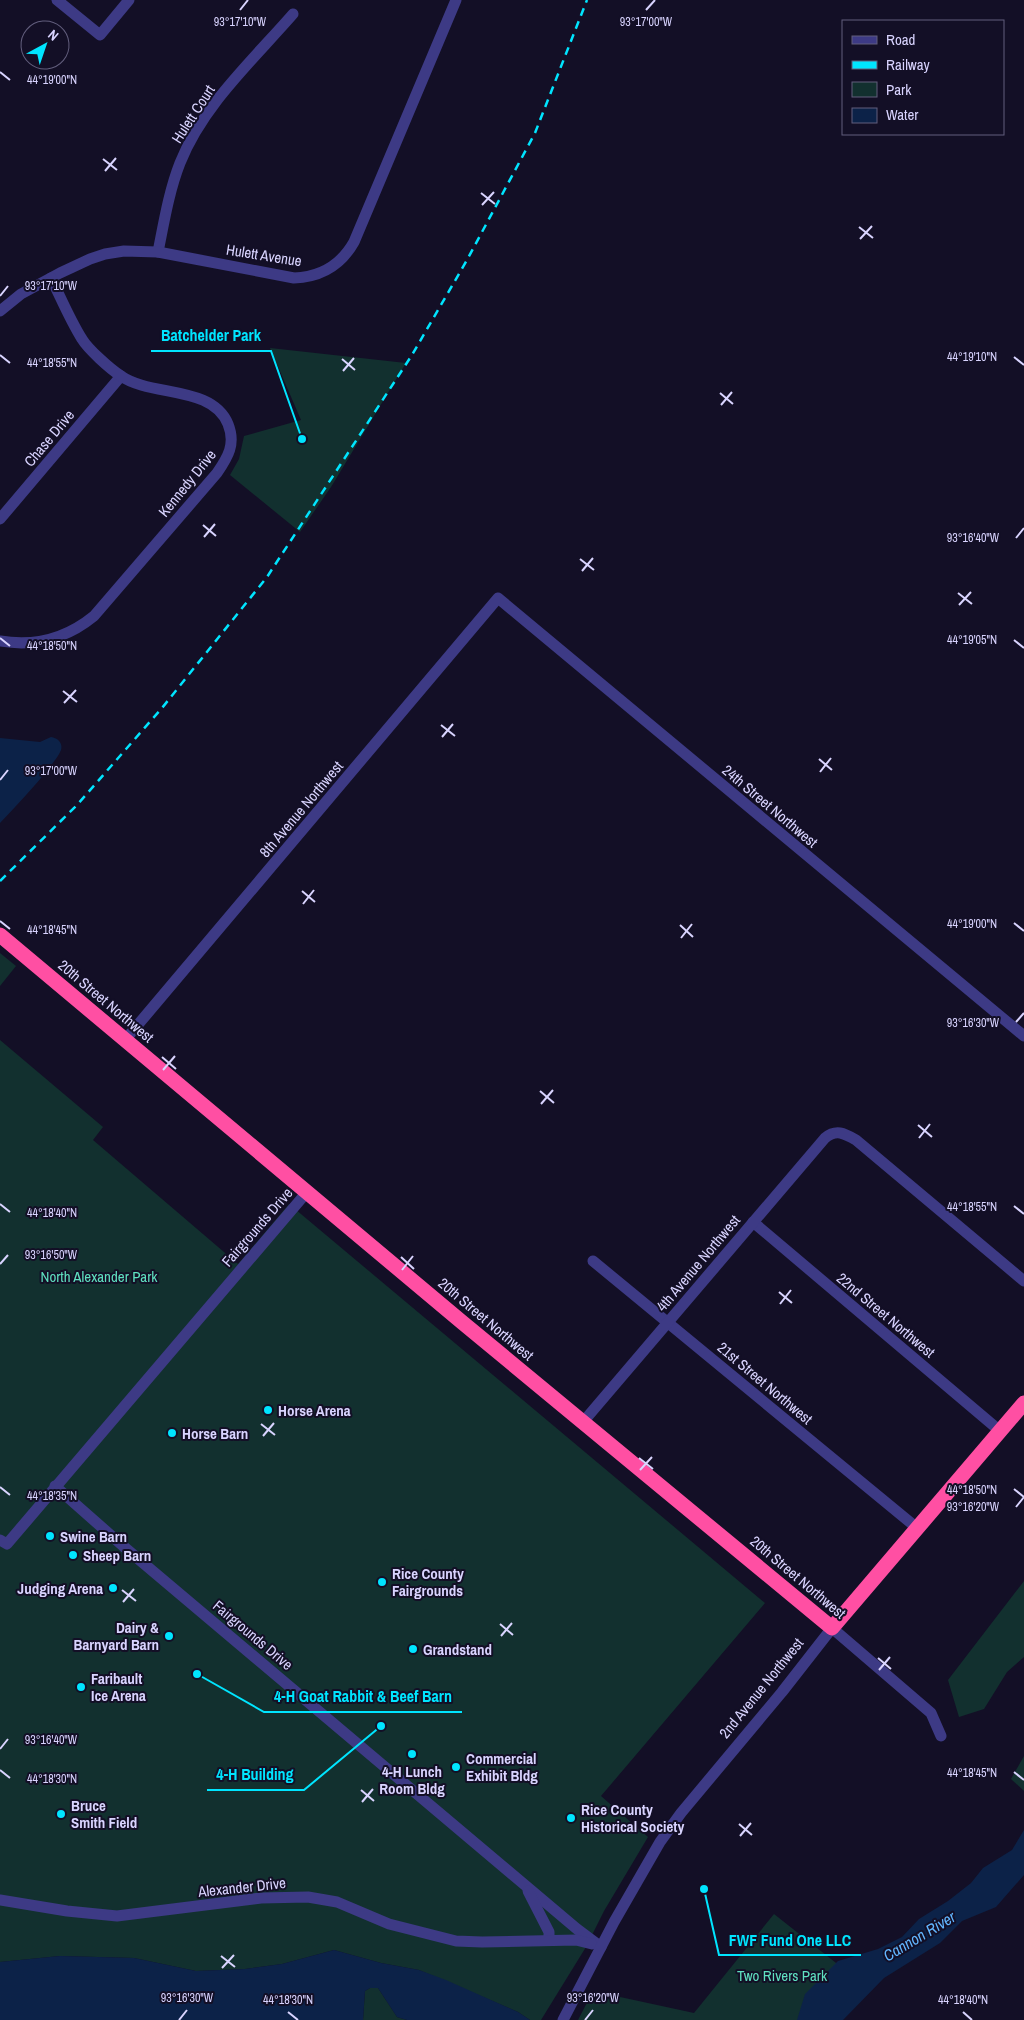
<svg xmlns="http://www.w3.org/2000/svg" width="1024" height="2020" font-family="'Archivo Narrow',sans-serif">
<rect width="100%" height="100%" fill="#130f26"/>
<g fill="#12302f">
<polygon points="270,348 406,363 331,487 300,532 230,475 239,459 244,436 301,420"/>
<polygon points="0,953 16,966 0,986"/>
<polygon points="0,1040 103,1127 93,1140 238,1264 289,1204 765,1603 601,1796 648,1837 604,1911 586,1947 541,2020 530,2020 518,2012 419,1970 381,1963 334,1950 282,1964 245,1969 196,1971 134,1958 60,1956 0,1962"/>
<polygon points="1024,1581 1024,1657 1007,1672 984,1709 959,1717 948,1680"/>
<polygon points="1024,1756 1024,1791 1011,1779"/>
<polygon points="774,1914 850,1974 817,2020 578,2020 591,1995 597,1992 694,2013"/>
<polygon points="370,1988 378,1988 397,2017 407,2020 363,2020 365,1991"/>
</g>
<g fill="#0c2248">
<path d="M 51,737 C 58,738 63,743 61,750 C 59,756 53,762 50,767 C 34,787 17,805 0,823 L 0,738 L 40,742 Z"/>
<polygon points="1024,1830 1024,1875 996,1907 962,1921 940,1943 884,1978 843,2020 797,2020 805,1994 838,1961 878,1949 902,1937 919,1919 948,1901 971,1883 983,1868 1012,1850"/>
<polygon points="334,1950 381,1963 419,1970 446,1980 518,2012 530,2020 407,2020 397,2017 378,1988 370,1988 365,1991 363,2020 0,2020 0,1962 60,1956 134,1958 196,1971 245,1969 282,1964"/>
</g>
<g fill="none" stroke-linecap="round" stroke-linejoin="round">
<g stroke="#3d3a85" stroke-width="11">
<polyline points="57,0 100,35 129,0"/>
<path d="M 158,252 C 164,222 169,191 180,163 C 203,105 253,60 293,14"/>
<path d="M 0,311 L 21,294 L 60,273 L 90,259 L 105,254 L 124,251 L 158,252 L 294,278 C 321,277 341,265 354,242 L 456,0"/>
<polyline points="0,519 121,376"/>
<path d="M 0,641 C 35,647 67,638 94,616 L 217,473 C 228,457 236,444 228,424 C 212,385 151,397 121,376 C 110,369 88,349 82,339 C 70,320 61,298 51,278"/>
<polyline points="125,1040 498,598 1024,1036"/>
<polyline points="753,1222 1000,1431"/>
<polyline points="593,1261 917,1528"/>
<path d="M 583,1422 L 825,1138 C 836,1129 844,1133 856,1140 L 1024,1281"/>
<polyline points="55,1486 123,1546 577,1929 601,1947"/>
<polyline points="0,1540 7,1544 307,1192"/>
<polyline points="528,1891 549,1932 549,1939"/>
<polyline points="0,1900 67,1911 117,1916 261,1898 308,1897 337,1902 389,1924 456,1941 482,1942 576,1940 592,1944"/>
<polyline points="563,2020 614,1922 660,1842 681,1813 782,1692 832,1628 931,1713 941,1736"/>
</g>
<polyline stroke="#ff4fa3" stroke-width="15" points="0,935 463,1323 832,1628 1024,1403"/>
<polyline stroke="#00e5ff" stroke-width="2.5" stroke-dasharray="8 6" stroke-linecap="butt" points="0,881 77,805 162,708 267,577 412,355 467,260 535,133 587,0"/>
</g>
<path fill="none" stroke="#d9d4ff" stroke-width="2" d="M 240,10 L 248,0M 646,10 L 655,0M 0,72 L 10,80M 103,159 L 117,170M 105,171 L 116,158M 481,193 L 495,204M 482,205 L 494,192M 859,227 L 873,238M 860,239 L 872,226M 0,296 L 8,286M 0,355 L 10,363M 1014,357 L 1024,365M 342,359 L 355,370M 343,371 L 354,358M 720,393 L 733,404M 721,405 L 732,392M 203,525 L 216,536M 204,537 L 215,524M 1016,538 L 1024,528M 580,559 L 594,570M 582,571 L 593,558M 958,593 L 972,604M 959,605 L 971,592M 0,638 L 10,646M 1014,640 L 1024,648M 63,691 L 77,702M 64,703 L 76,690M 441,725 L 455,736M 442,737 L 453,724M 819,759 L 832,770M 820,772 L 831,758M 0,780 L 8,770M 302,891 L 315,902M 303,904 L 314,890M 0,921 L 10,929M 1014,923 L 1024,931M 680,925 L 693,937M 681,938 L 692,924M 1016,1022 L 1024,1013M 162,1057 L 176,1069M 163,1070 L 175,1056M 540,1091 L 554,1103M 541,1104 L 553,1090M 918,1125 L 932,1137M 919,1138 L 930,1124M 0,1204 L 10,1212M 1014,1206 L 1024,1214M 401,1257 L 414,1269M 0,1264 L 8,1255M 402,1270 L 413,1256M 779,1292 L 792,1303M 780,1304 L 791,1290M 261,1424 L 275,1435M 263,1436 L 274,1423M 639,1458 L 653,1469M 640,1470 L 652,1457M 0,1487 L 10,1495M 1014,1489 L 1024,1497M 1016,1507 L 1024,1497M 122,1590 L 136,1601M 123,1602 L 134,1589M 500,1624 L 513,1635M 501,1636 L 512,1623M 878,1658 L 891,1669M 879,1670 L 890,1657M 0,1749 L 8,1739M 0,1770 L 10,1778M 1014,1772 L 1024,1780M 361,1790 L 374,1801M 362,1802 L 373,1789M 739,1824 L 752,1835M 740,1836 L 751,1823M 221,1956 L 235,1967M 222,1968 L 234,1955M 288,2012 L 298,2020M 963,2012 L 972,2020M 179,2020 L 187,2010M 585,2020 L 593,2010"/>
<g fill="#00e5ff" stroke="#130f26" stroke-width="2">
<circle cx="268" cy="1410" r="5"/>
<circle cx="172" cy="1433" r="5"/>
<circle cx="50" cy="1536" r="5"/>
<circle cx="73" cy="1555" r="5"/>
<circle cx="382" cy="1582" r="5"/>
<circle cx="113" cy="1588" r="5"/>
<circle cx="169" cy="1636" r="5"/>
<circle cx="413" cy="1649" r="5"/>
<circle cx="81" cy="1687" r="5"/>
<circle cx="412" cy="1754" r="5"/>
<circle cx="456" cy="1767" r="5"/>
<circle cx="61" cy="1814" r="5"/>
<circle cx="571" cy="1818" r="5"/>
</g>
<g text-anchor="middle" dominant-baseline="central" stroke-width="4" stroke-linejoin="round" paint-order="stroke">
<g font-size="15" fill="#d9d4ff" stroke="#130f26">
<text transform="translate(193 114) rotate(-57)">Hulett Court</text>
<text transform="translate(264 255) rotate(9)">Hulett Avenue</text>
<text transform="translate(49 438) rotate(-50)">Chase Drive</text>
<text transform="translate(187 483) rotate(-51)">Kennedy Drive</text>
<text transform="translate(770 806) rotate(40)">24th Street Northwest</text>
<text transform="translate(301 809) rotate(-50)">8th Avenue Northwest</text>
<text transform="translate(106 1001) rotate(40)">20th Street Northwest</text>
<text transform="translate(257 1227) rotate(-49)">Fairgrounds Drive</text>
<text transform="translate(698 1263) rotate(-50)">4th Avenue Northwest</text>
<text transform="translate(886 1315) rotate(40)">22nd Street Northwest</text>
<text transform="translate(486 1319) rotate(40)">20th Street Northwest</text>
<text transform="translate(765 1383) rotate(40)">21st Street Northwest</text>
<text transform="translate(798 1577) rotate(40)">20th Street Northwest</text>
<text transform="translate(253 1635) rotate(40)">Fairgrounds Drive</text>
<text transform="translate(761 1688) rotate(-51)">2nd Avenue Northwest</text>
<text transform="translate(242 1887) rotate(-6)">Alexander Drive</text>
</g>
<g font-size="15" fill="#5fe0c0" stroke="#130f26">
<text x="99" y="1276">North Alexander Park</text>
<text x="782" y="1975">Two Rivers Park</text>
</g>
<g font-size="15" font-weight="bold" fill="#d9d4ff" stroke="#130f26" text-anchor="start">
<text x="278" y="1410">Horse Arena</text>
<text x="182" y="1433">Horse Barn</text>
<text x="60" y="1536">Swine Barn</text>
<text x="83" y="1555">Sheep Barn</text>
<text x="392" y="1573">Rice County<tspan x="392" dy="17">Fairgrounds</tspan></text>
<text x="103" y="1588" text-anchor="end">Judging Arena</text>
<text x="159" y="1627" text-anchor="end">Dairy &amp;<tspan x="159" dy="17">Barnyard Barn</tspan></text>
<text x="423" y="1649">Grandstand</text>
<text x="91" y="1678">Faribault<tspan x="91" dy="17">Ice Arena</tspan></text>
<text x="466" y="1758">Commercial<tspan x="466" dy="17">Exhibit Bldg</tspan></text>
<text x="412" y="1771" text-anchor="middle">4-H Lunch<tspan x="412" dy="17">Room Bldg</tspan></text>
<text x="71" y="1805">Bruce<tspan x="71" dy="17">Smith Field</tspan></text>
<text x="581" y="1809">Rice County<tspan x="581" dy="17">Historical Society</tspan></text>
</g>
<g font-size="16" font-style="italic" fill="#62b6ff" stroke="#130f26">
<text transform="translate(919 1936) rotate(-31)">Cannon River</text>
</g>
</g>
<g font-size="12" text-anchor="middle" fill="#d9d4ff" stroke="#130f26" stroke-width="4" stroke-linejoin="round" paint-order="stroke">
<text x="240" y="26">93°17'10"W</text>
<text x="646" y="26">93°17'00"W</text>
<text x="52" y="84">44°19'00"N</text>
<text x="51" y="290">93°17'10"W</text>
<text x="972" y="361">44°19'10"N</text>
<text x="52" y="367">44°18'55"N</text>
<text x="973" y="542">93°16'40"W</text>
<text x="972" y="644">44°19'05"N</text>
<text x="52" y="650">44°18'50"N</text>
<text x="51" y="775">93°17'00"W</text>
<text x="972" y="928">44°19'00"N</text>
<text x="52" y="934">44°18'45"N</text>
<text x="973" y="1027">93°16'30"W</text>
<text x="972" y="1211">44°18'55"N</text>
<text x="52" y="1217">44°18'40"N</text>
<text x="51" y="1259">93°16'50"W</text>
<text x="972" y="1494">44°18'50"N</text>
<text x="52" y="1500">44°18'35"N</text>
<text x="973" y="1511">93°16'20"W</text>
<text x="51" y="1744">93°16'40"W</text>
<text x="972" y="1777">44°18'45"N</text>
<text x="52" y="1783">44°18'30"N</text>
<text x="187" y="2002">93°16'30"W</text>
<text x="593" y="2002">93°16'20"W</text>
<text x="288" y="2004">44°18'30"N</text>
<text x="963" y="2004">44°18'40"N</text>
</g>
<path fill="none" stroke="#00e5ff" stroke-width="2" d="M302 439L271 351H151M197 1674L264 1712H462M381 1726L304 1790H207M704 1889L719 1955H861"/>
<g fill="#00e5ff" stroke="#130f26" stroke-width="2">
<circle cx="302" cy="439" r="5"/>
<circle cx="197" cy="1674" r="5"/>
<circle cx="381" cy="1726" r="5"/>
<circle cx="704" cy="1889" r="5"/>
</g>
<g font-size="16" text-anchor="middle" font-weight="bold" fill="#00e5ff" stroke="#130f26" stroke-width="4" stroke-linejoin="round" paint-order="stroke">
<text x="211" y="341">Batchelder Park</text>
<text x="363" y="1702">4-H Goat Rabbit &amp; Beef Barn</text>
<text x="255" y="1780">4-H Building</text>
<text x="790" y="1946">FWF Fund One LLC</text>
</g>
<rect x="842" y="20" width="162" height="115" fill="#130f26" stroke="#625e7d"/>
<rect x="852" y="36" width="25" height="8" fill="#3d3a85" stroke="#625e7d"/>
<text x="886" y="45" font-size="15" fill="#d9d4ff">Road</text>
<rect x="852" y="61" width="25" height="8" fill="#00e5ff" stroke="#625e7d"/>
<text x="886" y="70" font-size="15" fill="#d9d4ff">Railway</text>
<rect x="852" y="82" width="25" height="15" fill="#12302f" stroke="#625e7d"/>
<text x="886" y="95" font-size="15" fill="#d9d4ff">Park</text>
<rect x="852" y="108" width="25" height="15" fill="#0c2248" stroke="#625e7d"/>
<text x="886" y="120" font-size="15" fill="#d9d4ff">Water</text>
<g transform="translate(45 45) rotate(40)"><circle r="24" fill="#130f26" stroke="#625e7d"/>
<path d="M0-4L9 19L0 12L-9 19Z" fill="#00e5ff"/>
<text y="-8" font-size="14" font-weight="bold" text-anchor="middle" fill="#d9d4ff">N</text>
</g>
</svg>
